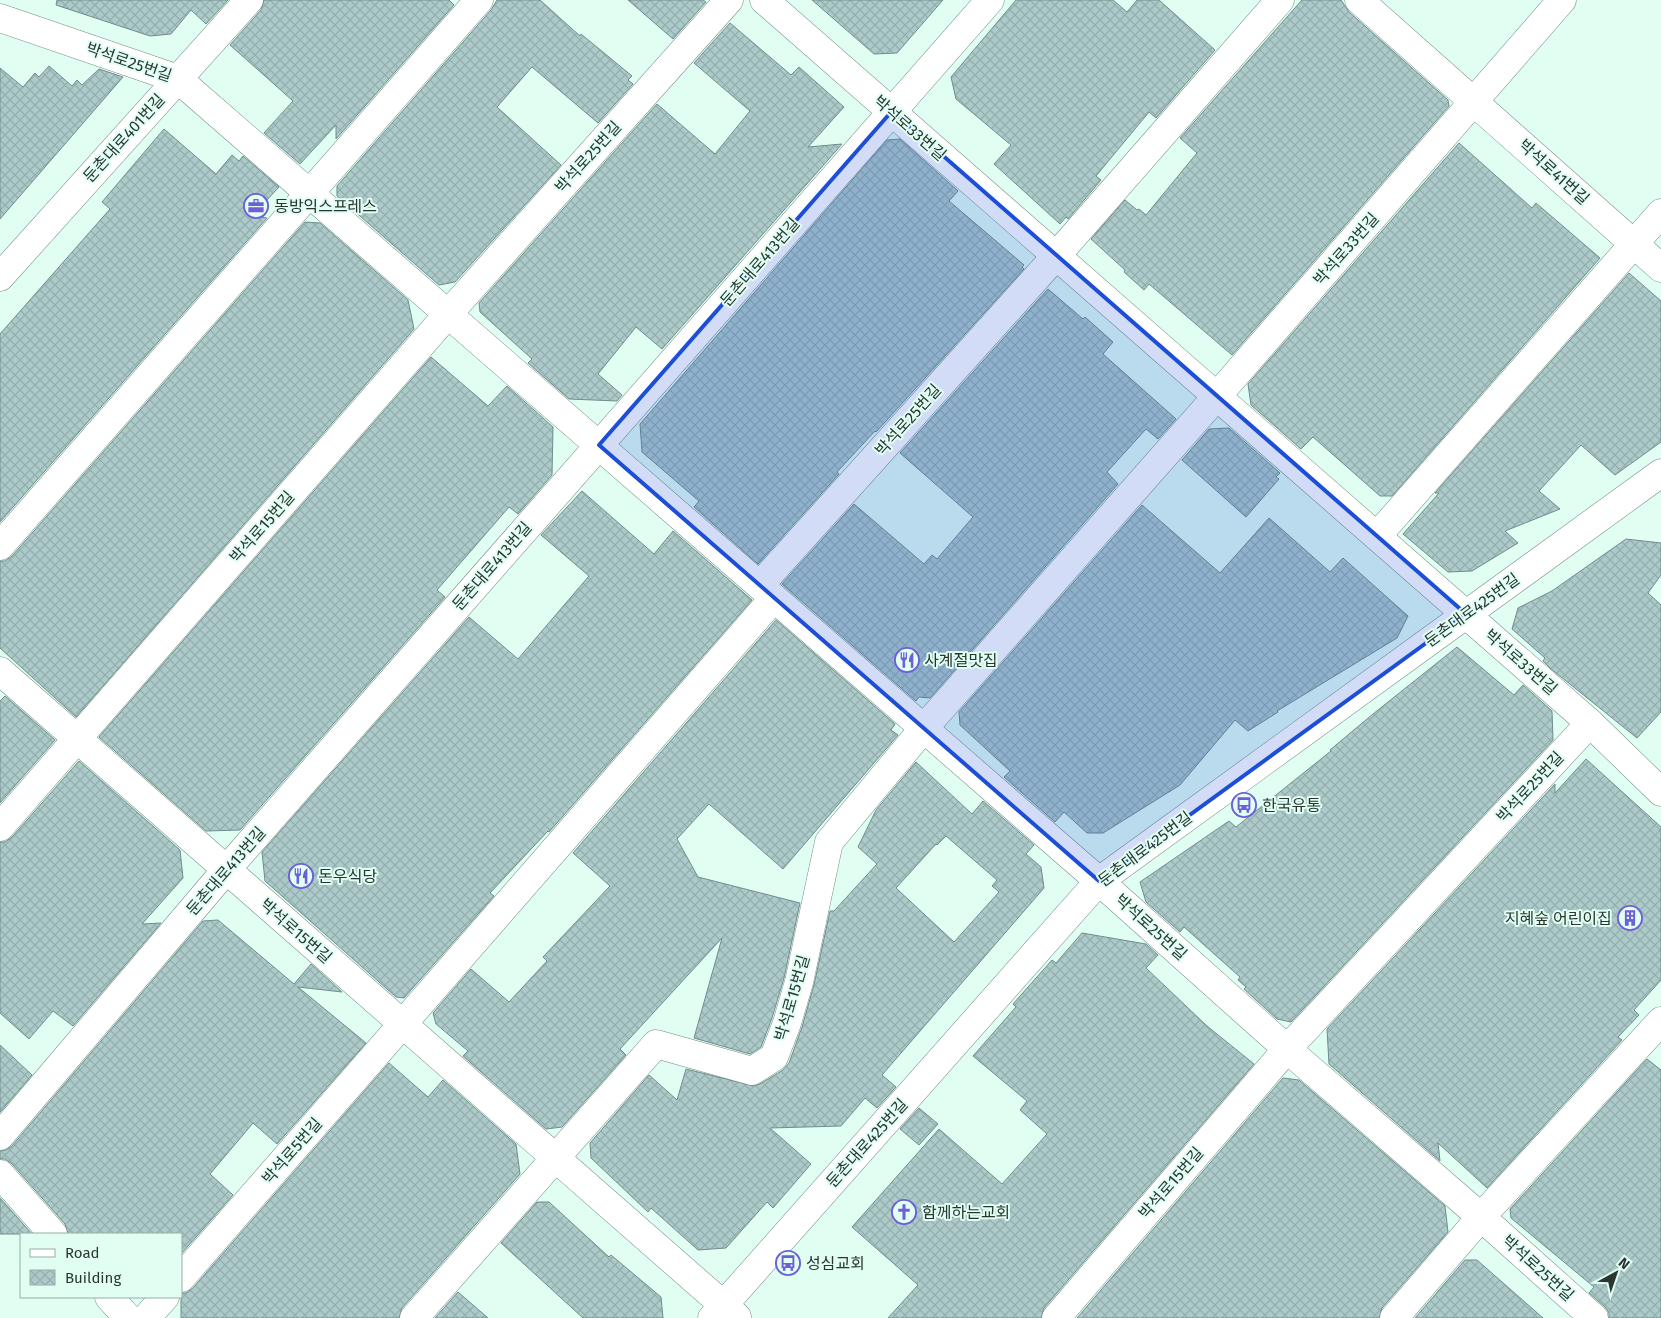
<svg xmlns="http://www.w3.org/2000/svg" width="1661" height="1318" font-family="'Fira Sans','Noto Sans KR',sans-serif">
<defs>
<pattern id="building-cross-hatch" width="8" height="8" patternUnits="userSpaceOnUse" patternTransform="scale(1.25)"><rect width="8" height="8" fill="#accac9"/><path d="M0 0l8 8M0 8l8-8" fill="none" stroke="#94aead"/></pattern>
</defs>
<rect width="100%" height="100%" fill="#e1fef3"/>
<g fill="url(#building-cross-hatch)" stroke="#708d8c" fill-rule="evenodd">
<polygon points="57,0 228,0 206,24 191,10 171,34 150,36 56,5"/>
<polygon points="264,0 449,0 454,5 336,139 336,125 300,164 264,133 293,101 230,45 261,10"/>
<polygon points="497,0 540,0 580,36 581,34 632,76 628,80 633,84 598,123 532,67 497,107 561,165 455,282 439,285 337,196 337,186 491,10"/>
<polygon points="628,0 703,0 706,2 673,39"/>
<polygon points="812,0 943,0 897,53 874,54"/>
<polygon points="1016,0 1113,0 1127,12 1137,0 1159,0 1215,50 1156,118 1149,112 1096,176 1101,180 1068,219 1066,217 1060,224 994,164 1011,145 956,99 951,77"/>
<polygon points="1302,0 1341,0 1349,12 1448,100 1449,106 1232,355 1149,284 1144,290 1124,272 1125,270 1091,239 1125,200 1137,210 1139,209 1146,215 1197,153 1180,138"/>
<polygon points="730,23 791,75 799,67 844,107 808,147 842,144 662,349 636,327 598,374 622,395 617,401 569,399 528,363 532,359 480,312 479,303 657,104 715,154 750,111 694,63"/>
<polygon points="49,66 72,86 77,80 82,85 99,69 123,77 0,219 0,68 23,87 35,73 39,77"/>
<polygon points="164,129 216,174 232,155 239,161 243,156 279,187 252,216 267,218 0,522 0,334 110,209 102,202"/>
<polygon points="900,139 958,191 949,201 1024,265 1022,267 1024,269 876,432 875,431 837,472 839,474 758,564 694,507 699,501 642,452 640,424 887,140"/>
<polygon points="1459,143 1532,208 1536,203 1600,258 1392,496 1380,496 1313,437 1301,449 1251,405 1248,384"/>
<polygon points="305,222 320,223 408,300 414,329 76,717 0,648 0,561 5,561 12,556"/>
<polygon points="1629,273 1661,301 1661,442 1615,475 1581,445 1539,491 1560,509 1505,531 1518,543 1472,571 1448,572 1403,534 1439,493 1435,493"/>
<polygon points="1048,289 1083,319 1085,317 1113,342 1103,354 1176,419 1158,439 1146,429 1107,472 1118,484 930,698 919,697 916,701 782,584 854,504 924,564 932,555 937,559 973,517 900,453"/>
<polygon points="431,357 488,406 507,386 553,427 552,475 518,514 509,507 437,590 445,597 240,830 206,831 99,737"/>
<polygon points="1229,428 1280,473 1276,477 1279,479 1246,517 1182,460 1209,429"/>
<polygon points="582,491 654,554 673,531 752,600 549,832 548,831 490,893 494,896 404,998 396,997 265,881 262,852 469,617 518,659 589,576 541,535"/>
<polygon points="1142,505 1220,573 1269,518 1330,572 1343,558 1408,616 1397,638 1277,711 1278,712 1248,731 1235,720 1180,785 1103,833 1087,833 1064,812 1055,822 1004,777 1010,771 960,725 959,712"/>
<polygon points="1626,539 1661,543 1661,575 1648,593 1661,605 1661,712 1637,738 1550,668 1543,661 1545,658 1512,629 1518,608 1552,591"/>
<polygon points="776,620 895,724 891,730 898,735 783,869 709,804 677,839 698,877 800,903 784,978 772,1018 761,1047 750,1054 694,1038 722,938 620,1049 626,1055 562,1127 546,1129 463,1056 468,1051 436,1024 433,1013 471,969 509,1002 547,961 543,957 610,886 573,853"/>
<polygon points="1457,647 1514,695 1523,685 1552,711 1553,740 1291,1022 1277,1019 1244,989 1246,987 1238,980 1240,977 1184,927 1180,932 1146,902 1140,882 1229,821 1236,827 1331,751 1330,750 1373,714"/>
<polygon points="5,696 55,740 0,803 0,701"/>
<polygon points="1586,759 1661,827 1661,980 1634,1010 1639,1015 1618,1037 1622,1040 1487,1188 1438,1143 1440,1161 1329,1064 1327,1029 1555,784 1555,793"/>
<polygon points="79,761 180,850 183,878 142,924 161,923 73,1026 53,1011 29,1039 0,1013 0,842 5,842 12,837"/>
<path d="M 916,762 L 972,814 L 983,801 L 1034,845 L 1026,854 L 1041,867 L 1044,888 L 882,1075 L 896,1087 L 877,1108 L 865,1098 L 841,1126 L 770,1128 L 811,1164 L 773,1208 L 767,1202 L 726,1248 L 698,1250 L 651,1208 L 648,1212 L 591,1158 L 590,1143 L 649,1075 L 677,1100 L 686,1069 L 754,1086 L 760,1084 L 783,1070 L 789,1063 L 802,1027 L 814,985 L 830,911 L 834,911 L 877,864 L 858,847 L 876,810 ZM 946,836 L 997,880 L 992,886 L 999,892 L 954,942 L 896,888 L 936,844 L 937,845 Z"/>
<polygon points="218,920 294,984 311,964 342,992 298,987 366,1043 277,1144 253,1123 210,1174 233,1195 181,1254 181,1234 68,1234 65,1224 12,1164 5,1159 0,1159 0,1151 6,1150 12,1146 203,921"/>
<polygon points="1082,933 1146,944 1158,955 1146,968 1207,1026 1254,1064 1044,1308 1041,1318 888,1318 918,1285 852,1227 939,1129 1002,1184 1047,1134 1020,1110 1027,1101 973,1056 1016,1007 1013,1004 1052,960 1056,963"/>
<polygon points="0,1045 32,1075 0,1112"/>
<polygon points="1647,1059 1661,1070 1661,1318 1609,1318 1609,1313 1605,1307 1589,1293 1594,1287 1511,1218 1510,1209"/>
<polygon points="389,1063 428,1097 443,1080 516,1144 520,1174 402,1308 399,1318 181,1318 181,1293 186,1293 193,1288"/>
<polygon points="1283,1078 1299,1080 1445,1206 1448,1232 1382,1308 1379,1318 1077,1318"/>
<polygon points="919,1108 938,1124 919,1145 900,1129"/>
<polygon points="0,1198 32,1234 0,1234"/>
<polygon points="537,1202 549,1202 609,1257 611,1255 661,1297 663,1318 583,1318 501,1243"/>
<polygon points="1465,1260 1477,1260 1543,1318 1415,1318"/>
<polygon points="458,1292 488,1318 435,1318"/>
</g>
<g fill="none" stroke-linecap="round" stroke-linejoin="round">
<defs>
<g id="minor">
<polyline points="764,0 1590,723 1661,792"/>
<polyline points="1359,0 1661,268"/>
<polyline points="0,18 178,79 1099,881 1287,1049 1481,1217 1594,1318"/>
<polyline points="0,277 249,0"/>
<polyline points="1377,536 1661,213"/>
<polyline points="0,546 479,0"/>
<polyline points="760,585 1056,256 1280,0"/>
<polyline points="0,671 737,1317"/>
<polyline points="0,827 448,314 729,0"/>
<polyline points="0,1136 226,870 990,0"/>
<polyline points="0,1174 53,1234"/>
<polyline points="181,1278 774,598"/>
<polyline points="109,1297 128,1318"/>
<polyline points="146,1318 165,1297"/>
<polyline points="414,1318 656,1044 752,1071 774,1057 787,1023 799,982 829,842 924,728 1217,396 1562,0"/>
<polyline points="712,1318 1099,881 1661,473"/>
<polyline points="1056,1318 1287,1049 1590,723"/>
<polyline points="1394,1318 1481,1217 1661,1021"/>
</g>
</defs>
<use href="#minor" stroke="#738c83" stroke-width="29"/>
<use href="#minor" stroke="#fff" stroke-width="28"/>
</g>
<path fill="#1d4ed8" fill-opacity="0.2" stroke="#1d4ed8" stroke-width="4" stroke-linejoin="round" d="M 892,111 L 1466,614 L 1099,881 L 599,445 Z"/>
<defs>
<symbol id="office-ring" viewBox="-11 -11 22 22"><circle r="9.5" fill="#e1fef3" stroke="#6e5fd9" stroke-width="1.5"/><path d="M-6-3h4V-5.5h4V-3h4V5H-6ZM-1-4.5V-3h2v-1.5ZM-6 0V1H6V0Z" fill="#6e5fd9"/></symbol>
<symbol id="restaurant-ring" viewBox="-11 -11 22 22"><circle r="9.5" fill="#e1fef3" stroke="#6e5fd9" stroke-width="1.5"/><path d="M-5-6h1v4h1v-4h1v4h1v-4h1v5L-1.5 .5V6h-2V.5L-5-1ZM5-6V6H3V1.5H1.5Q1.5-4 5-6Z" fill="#6e5fd9"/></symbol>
<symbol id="bus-ring" viewBox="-11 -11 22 22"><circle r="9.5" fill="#e1fef3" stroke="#6e5fd9" stroke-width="1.5"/><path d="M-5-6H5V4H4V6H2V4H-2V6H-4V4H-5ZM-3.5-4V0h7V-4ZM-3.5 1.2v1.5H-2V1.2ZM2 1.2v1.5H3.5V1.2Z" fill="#6e5fd9"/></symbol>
<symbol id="building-ring" viewBox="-11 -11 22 22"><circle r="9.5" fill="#e1fef3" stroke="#6e5fd9" stroke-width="1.5"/><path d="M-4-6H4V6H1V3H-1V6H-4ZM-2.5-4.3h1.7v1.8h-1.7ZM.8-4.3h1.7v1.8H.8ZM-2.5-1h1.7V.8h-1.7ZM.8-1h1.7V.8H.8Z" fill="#6e5fd9"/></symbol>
<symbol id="church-ring" viewBox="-11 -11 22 22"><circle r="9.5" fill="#e1fef3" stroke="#6e5fd9" stroke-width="1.5"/><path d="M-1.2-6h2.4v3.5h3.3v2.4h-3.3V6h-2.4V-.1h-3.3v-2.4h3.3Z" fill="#6e5fd9"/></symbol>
</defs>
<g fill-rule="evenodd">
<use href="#office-ring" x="242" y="192" width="28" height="28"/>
<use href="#restaurant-ring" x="893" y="646" width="28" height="28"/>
<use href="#bus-ring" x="1230" y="791" width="28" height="28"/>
<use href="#restaurant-ring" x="287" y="862" width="28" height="28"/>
<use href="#building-ring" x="1616" y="904" width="28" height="28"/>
<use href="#church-ring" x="890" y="1198" width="28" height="28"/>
<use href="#bus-ring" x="774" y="1249" width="28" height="28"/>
</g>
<g text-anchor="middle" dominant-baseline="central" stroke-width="4" stroke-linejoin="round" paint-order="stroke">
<g font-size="16" fill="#2b3632" stroke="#e1fef3">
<text transform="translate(129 62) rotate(19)">박석로25번길</text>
<text transform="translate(910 128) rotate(41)">박석로33번길</text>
<text transform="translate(124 138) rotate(-48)">둔촌대로401번길</text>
<text transform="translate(588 157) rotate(-48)">박석로25번길</text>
<text transform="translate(1554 172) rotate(42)">박석로41번길</text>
<text transform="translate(1346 249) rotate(-49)">박석로33번길</text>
<text transform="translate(760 262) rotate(-49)">둔촌대로413번길</text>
<text transform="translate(908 420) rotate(-48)">박석로25번길</text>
<text transform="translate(262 527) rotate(-49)">박석로15번길</text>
<text transform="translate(492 566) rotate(-49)">둔촌대로413번길</text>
<text transform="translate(1472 610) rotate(-36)">둔촌대로425번길</text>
<text transform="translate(1521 662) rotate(41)">박석로33번길</text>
<text transform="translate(1530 787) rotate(-47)">박석로25번길</text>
<text transform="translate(1145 849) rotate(-37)">둔촌대로425번길</text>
<text transform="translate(226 871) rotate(-49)">둔촌대로413번길</text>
<text transform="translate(1151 927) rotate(42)">박석로25번길</text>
<text transform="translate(296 931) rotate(41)">박석로15번길</text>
<text transform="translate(792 998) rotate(-74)">박석로15번길</text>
<text transform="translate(867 1143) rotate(-48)">둔촌대로425번길</text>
<text transform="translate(292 1151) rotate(-49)">박석로5번길</text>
<text transform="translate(1171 1183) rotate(-49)">박석로15번길</text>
<text transform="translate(1538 1268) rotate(42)">박석로25번길</text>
</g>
<g font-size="16" fill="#2b3632" stroke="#e1fef3" text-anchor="start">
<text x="274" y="206">동방익스프레스</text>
<text x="924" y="660">사계절맛집</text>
<text x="1262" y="805">한국유통</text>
<text x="318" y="876">돈우식당</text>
<text x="1612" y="918" text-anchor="end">지혜숲 어린이집</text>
<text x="922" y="1212">함께하는교회</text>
<text x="806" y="1263">성심교회</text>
</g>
</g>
<rect x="20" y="1233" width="162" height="65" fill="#e1fef3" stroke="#98aea6"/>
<rect x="30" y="1249" width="25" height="8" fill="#ffffff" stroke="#98aea6"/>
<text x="65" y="1258" font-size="15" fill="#2b3632">Road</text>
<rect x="30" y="1270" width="25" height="15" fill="url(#building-cross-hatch)" stroke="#98aea6"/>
<text x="65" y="1283" font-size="15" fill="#2b3632">Building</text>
<g transform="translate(1616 1273) rotate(40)" stroke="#e1fef3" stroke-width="4" paint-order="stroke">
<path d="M0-4L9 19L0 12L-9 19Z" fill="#2b3632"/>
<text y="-8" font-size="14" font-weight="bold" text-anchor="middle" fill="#2b3632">N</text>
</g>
</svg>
